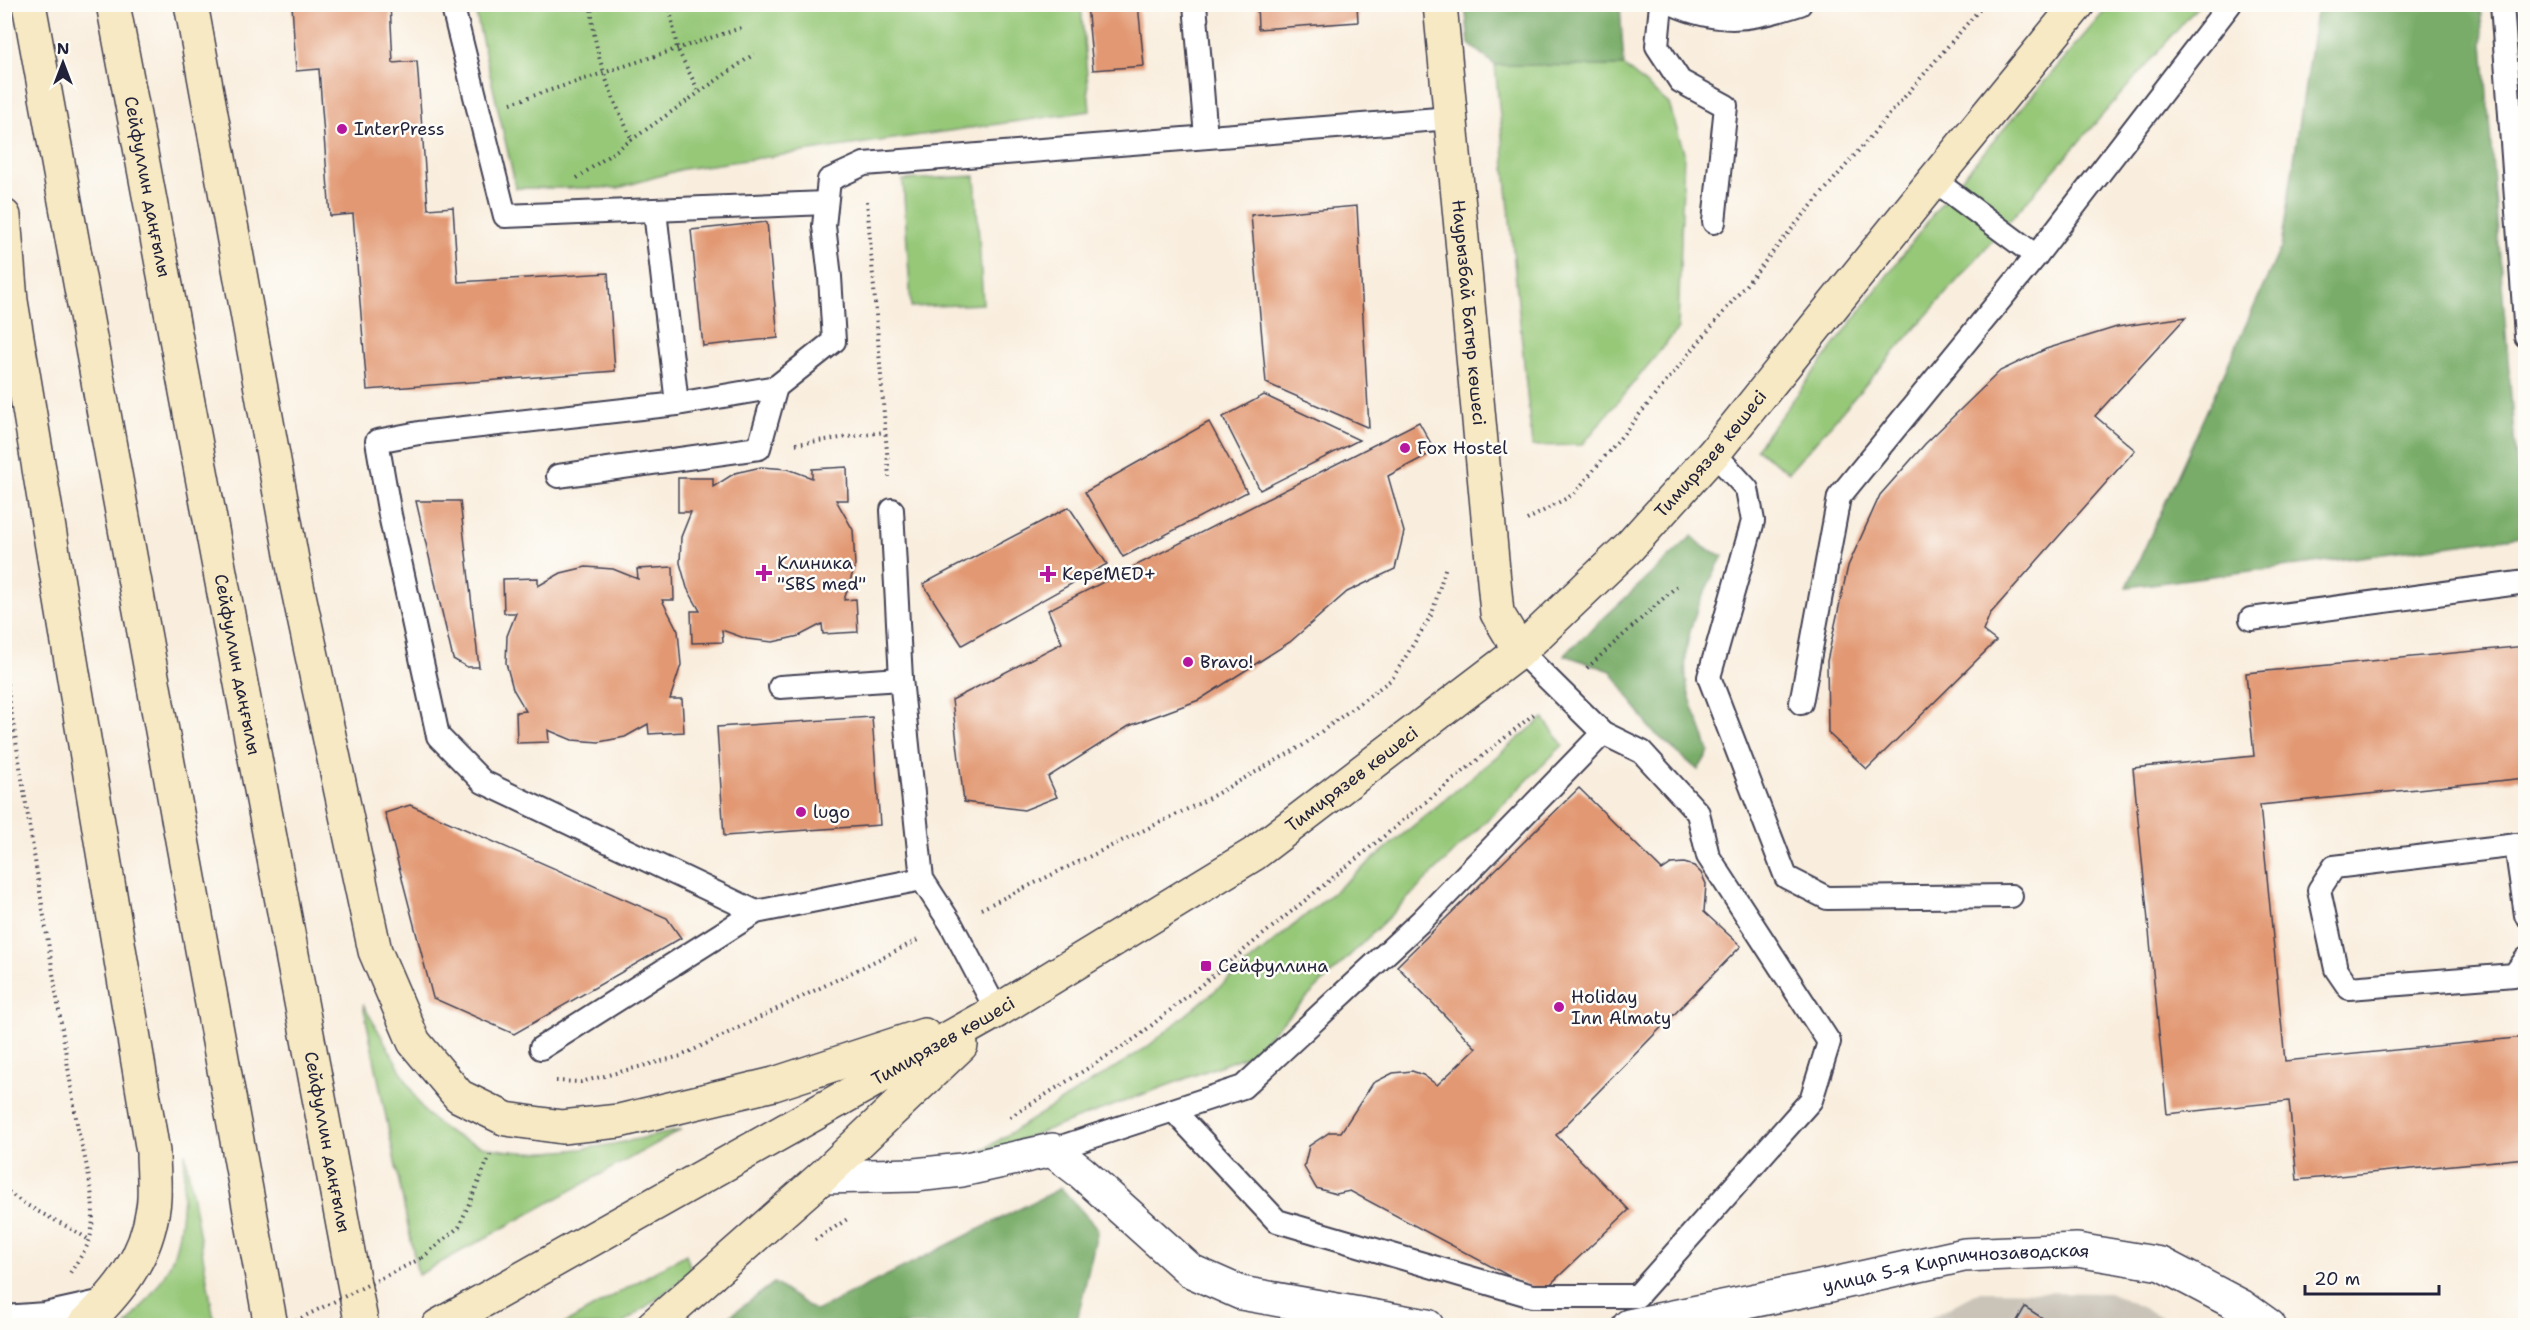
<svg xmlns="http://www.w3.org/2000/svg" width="2530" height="1330" font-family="'Shantell Sans',sans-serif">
<rect width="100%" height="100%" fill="#fdfcf7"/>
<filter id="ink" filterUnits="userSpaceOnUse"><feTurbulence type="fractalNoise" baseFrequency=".0167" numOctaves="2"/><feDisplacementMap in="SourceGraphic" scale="12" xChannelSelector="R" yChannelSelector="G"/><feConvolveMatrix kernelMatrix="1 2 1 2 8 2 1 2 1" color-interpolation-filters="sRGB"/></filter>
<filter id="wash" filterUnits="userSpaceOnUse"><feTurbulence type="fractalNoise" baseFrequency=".008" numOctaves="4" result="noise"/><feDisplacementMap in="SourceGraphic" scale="24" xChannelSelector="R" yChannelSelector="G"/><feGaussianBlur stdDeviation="1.35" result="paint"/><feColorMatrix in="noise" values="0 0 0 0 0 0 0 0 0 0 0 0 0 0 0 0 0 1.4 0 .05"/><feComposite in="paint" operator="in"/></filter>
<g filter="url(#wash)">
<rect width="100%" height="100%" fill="#f9eede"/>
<polygon fill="#c9c3b8" points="1980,1291 2111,1293 2179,1325 1915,1326"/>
<g fill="#96c878" stroke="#5c755a" stroke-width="1.5">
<polygon points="474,5 1081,5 1090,111 683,169 618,188 516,188"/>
<polygon points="2110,5 2199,5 1789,472 1756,449 1950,192"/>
<polygon points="1495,65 1624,66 1669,104 1684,152 1678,329 1582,445 1532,446"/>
<polygon points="975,176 983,304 911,307 903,180"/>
<polygon points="1543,718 1563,745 1249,1055 969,1159 1146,1048"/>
<path d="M 363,1004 C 377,1029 392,1054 406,1080 C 412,1090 417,1102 424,1111 C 483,1179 605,1146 681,1130 L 418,1275 Z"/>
<path d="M 185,1152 L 215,1325 L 126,1325 C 140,1310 161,1284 170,1264 C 184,1234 183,1186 185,1152 Z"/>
<polygon points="686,1254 692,1273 621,1325 561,1326"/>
</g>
<g fill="#78ac68" stroke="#4d6752" stroke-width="1.5">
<polygon points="1465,5 1620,5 1624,66 1495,65 1469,44"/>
<polygon points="2317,5 2480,5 2522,536 2127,587 2281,247"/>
<path d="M 1692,536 L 1705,548 L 1723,556 C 1702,595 1679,639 1687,685 C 1690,705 1703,729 1709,752 L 1698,770 L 1651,730 L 1611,671 L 1564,655 Z"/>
<polygon points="1061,1188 1098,1229 1076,1325 718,1325 774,1283 816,1311"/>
</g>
<g id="blocks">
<g fill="#e29973">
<polygon points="292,4 390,4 393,63 417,61 428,209 453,207 458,282 608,273 615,371 367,390 353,214 330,216 319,69 296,71"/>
<polygon points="1087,4 1138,4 1144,66 1093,70"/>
<polygon points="1257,4 1357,4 1358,22 1258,29"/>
<polygon points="1357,206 1369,428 1266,383 1251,215"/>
<polygon points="767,222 778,338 703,346 691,230"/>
<polygon points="2186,317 2095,416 2135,450 1990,614 1983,631 1996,641 1867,769 1828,733 1827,661 1848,566 1880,495 1925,444 2000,371 2046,349 2117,327"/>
<polygon points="1264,395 1359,440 1260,490 1223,417"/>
<polygon points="1209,422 1247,492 1123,557 1085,492"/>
<polygon points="1419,422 1435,451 1388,476 1404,532 1395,569 1347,592 1290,642 1199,700 1129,726 1048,777 1057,797 1024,810 964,802 952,700 1062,643 1048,610"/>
<polygon points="761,467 788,469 812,478 812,469 847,467 848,500 836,500 853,530 855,566 844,600 856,599 858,632 823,634 822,624 799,636 773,642 747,639 722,630 723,642 692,643 691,611 700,611 687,588 680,563 681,537 691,512 678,512 678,478 713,478 713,487 735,473"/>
<polygon points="416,501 460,501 479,667 467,667 453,659"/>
<polygon points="1069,507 1107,564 962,645 923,584"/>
<polygon points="586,567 613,569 638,579 637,569 673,567 674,600 662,600 678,631 681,665 670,699 682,699 684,732 649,734 648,724 625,737 599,742 572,740 548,730 549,742 517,743 516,712 526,711 513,689 506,663 507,636 516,613 504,613 503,579 538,578 538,586 561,573"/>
<polygon points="2526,646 2526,778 2260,805 2285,1061 2526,1037 2526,1158 2297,1180 2289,1101 2167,1114 2133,768 2254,756 2246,673"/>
<polygon points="872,717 880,825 724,836 717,727"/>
<polygon points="1579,788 1662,870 1671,864 1684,863 1694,866 1701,873 1706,884 1704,912 1741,946 1556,1135 1629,1210 1541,1293 1350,1191 1336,1194 1316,1188 1304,1167 1309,1146 1330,1132 1341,1132 1373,1083 1393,1073 1412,1071 1423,1075 1437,1085 1476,1048 1397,966"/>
<polygon points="410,805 667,918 681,938 514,1034 433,998 385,813"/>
<polygon points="2025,1307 2055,1326 2014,1326"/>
</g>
</g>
</g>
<g filter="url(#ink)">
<use href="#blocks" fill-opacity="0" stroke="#424153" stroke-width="1.5"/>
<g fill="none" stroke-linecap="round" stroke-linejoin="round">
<defs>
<g id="lane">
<polyline points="452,4 505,216 826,203"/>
<polyline points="1195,4 1206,137"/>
<polyline points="1661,4 1657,46 1680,81 1726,106 1714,222"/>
<path d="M 1673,4 C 1720,25 1752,20 1800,4"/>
<polyline points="2502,4 2526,336"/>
<polyline points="1934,180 2036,256"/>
<polyline points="655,211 677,404"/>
<polyline points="1714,453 1747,489 1753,521 1709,677 1786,877 1827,898 2011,896"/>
<polyline points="558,476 759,448 776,387"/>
<polyline points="892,510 901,679"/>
<polyline points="2251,619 2526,582"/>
<polyline points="780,687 901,679 922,879 951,924 997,1011"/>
<polyline points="1801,703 1839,497 2036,256 2230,4"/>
<polyline points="2526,844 2334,867 2319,890 2336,969 2349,988 2514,975 2526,959"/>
<polyline points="2516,845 2526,915"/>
<polyline points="756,912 483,782 438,736 390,515 377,441 419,433 677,404 776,387 834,341 830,277 824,226 829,180 864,164 1451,118"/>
<polyline points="541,1048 756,912 922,879"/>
<polyline points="1174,1111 1277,1221 1532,1296 1637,1296 1811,1100 1829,1042 1708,856 1698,813 1642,752 1603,733 1520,651"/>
<polyline points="1052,1150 1243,1087 1422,920 1603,733"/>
<polyline points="4,1317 45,1314 108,1300"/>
</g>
<g id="street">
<polyline points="822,1177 915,1175 962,1170 1052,1150 1081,1172 1191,1271 1241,1293 1427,1326"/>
<path id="s1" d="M 1629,1326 L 1830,1285 L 1964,1255 L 2077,1250 L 2161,1264 L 2241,1306 L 2269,1326"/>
</g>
<g id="secondary">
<polyline points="29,4 271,1326"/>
<path id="s2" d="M 113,4 L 362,1326"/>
<polyline points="191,4 295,576 375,951 414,1042 459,1096 506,1119 562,1127 619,1121 774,1084 924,1035"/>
<path id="s3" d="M 1440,4 L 1497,613 L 1520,651"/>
<path d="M 4,216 L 11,301 L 153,1152 C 153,1170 156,1191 153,1208 C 146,1259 119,1291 83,1326"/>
<path id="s4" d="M 438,1326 L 997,1011 L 1254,854 L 1520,651 L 1629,547 L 1714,453 L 1934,180 L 2078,4"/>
<polyline points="653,1326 822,1177 961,1045"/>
</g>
</defs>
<use href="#lane" stroke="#424153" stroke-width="26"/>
<use href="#street" stroke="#424153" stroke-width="36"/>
<use href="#secondary" stroke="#424153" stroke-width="36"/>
<g stroke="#424153" stroke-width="4" stroke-dasharray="1.5 4.5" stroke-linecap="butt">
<path d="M 591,4 C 594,58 610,92 632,140"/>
<polyline points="669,4 677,48 699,92"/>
<polyline points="511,103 744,27"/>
<polyline points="577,178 754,54"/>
<polyline points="867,201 889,477"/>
<polyline points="796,444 885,432"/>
<polyline points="1527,520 1574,494 1795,225 1984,4"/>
<path d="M 4,666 L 78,1130 C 85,1159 100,1211 89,1241 C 85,1252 76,1263 70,1273"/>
<polyline points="1587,668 1677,586"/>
<polyline points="981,909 1200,803 1302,746 1392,679 1432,614 1446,566"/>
<polyline points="556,1081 581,1082 681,1056 920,939"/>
<polyline points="1010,1117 1136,1038 1534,714"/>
<path d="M 4,1188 C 29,1211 62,1221 89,1240"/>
<polyline points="815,1240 849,1218"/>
<polyline points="422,1258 459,1227 490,1155"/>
</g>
<use href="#lane" stroke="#fff" stroke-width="22"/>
<use href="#street" stroke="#fff" stroke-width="33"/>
<use href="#secondary" stroke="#f7e9c3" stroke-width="33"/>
<polyline stroke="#424153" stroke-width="4" stroke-dasharray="1.5 4.5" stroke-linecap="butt" points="285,1326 422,1258"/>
</g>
</g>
<g fill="#b5179e" stroke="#fdfcf7" stroke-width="2">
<circle cx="342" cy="129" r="6"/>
<circle cx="1405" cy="448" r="6"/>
<path d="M761 564h6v6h6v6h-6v6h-6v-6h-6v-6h6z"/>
<path d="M1045 565h6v6h6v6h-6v6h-6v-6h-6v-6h6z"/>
<circle cx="1188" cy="662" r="6"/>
<circle cx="801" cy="812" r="6"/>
<rect x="1200" y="960" width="12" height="12" rx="3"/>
<circle cx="1559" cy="1007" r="6"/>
</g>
<g text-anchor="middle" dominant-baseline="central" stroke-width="5" stroke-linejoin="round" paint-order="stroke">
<g font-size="18" fill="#22223b" stroke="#fdfcf7" text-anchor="start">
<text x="354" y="129">InterPress</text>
<text x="1417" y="448">Fox Hostel</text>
<text x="777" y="563">Клиника<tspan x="777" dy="21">"SBS med"</tspan></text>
<text x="1062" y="574">КереMED+</text>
<text x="1200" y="662">Bravo!</text>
<text x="813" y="812">lugo</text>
<text x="1218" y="966">Сейфуллина</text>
<text x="1571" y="997">Holiday<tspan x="1571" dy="21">Inn Almaty</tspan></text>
</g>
<g font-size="18" fill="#22223b" stroke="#fdfcf7">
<text stroke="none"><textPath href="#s2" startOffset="186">Сейфуллин даңғылы</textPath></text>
<text stroke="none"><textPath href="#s3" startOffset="310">Наурызбай Батыр көшесі</textPath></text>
<text stroke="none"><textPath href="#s4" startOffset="1552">Тимирязев көшесі</textPath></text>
<text stroke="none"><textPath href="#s2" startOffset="672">Сейфуллин даңғылы</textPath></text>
<text stroke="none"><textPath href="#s4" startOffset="1066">Тимирязев көшесі</textPath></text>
<text stroke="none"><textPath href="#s4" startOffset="580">Тимирязев көшесі</textPath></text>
<text stroke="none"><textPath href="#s2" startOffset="1158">Сейфуллин даңғылы</textPath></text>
<text stroke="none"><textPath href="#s1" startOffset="333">улица 5-я Кирпичнозаводская</textPath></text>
</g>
</g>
<rect width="2530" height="1330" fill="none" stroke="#fdfcf7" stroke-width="24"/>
<g transform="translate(63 63)" stroke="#fdfcf7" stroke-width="4.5" paint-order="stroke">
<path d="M0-4.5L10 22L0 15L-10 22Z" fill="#22223b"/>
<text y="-9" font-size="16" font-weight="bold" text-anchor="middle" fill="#22223b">N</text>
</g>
<path d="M2305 1285v9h134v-9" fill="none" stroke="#22223b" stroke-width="3"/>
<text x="2314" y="1285" font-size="18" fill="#22223b" stroke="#fdfcf7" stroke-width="4.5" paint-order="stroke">20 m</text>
</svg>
